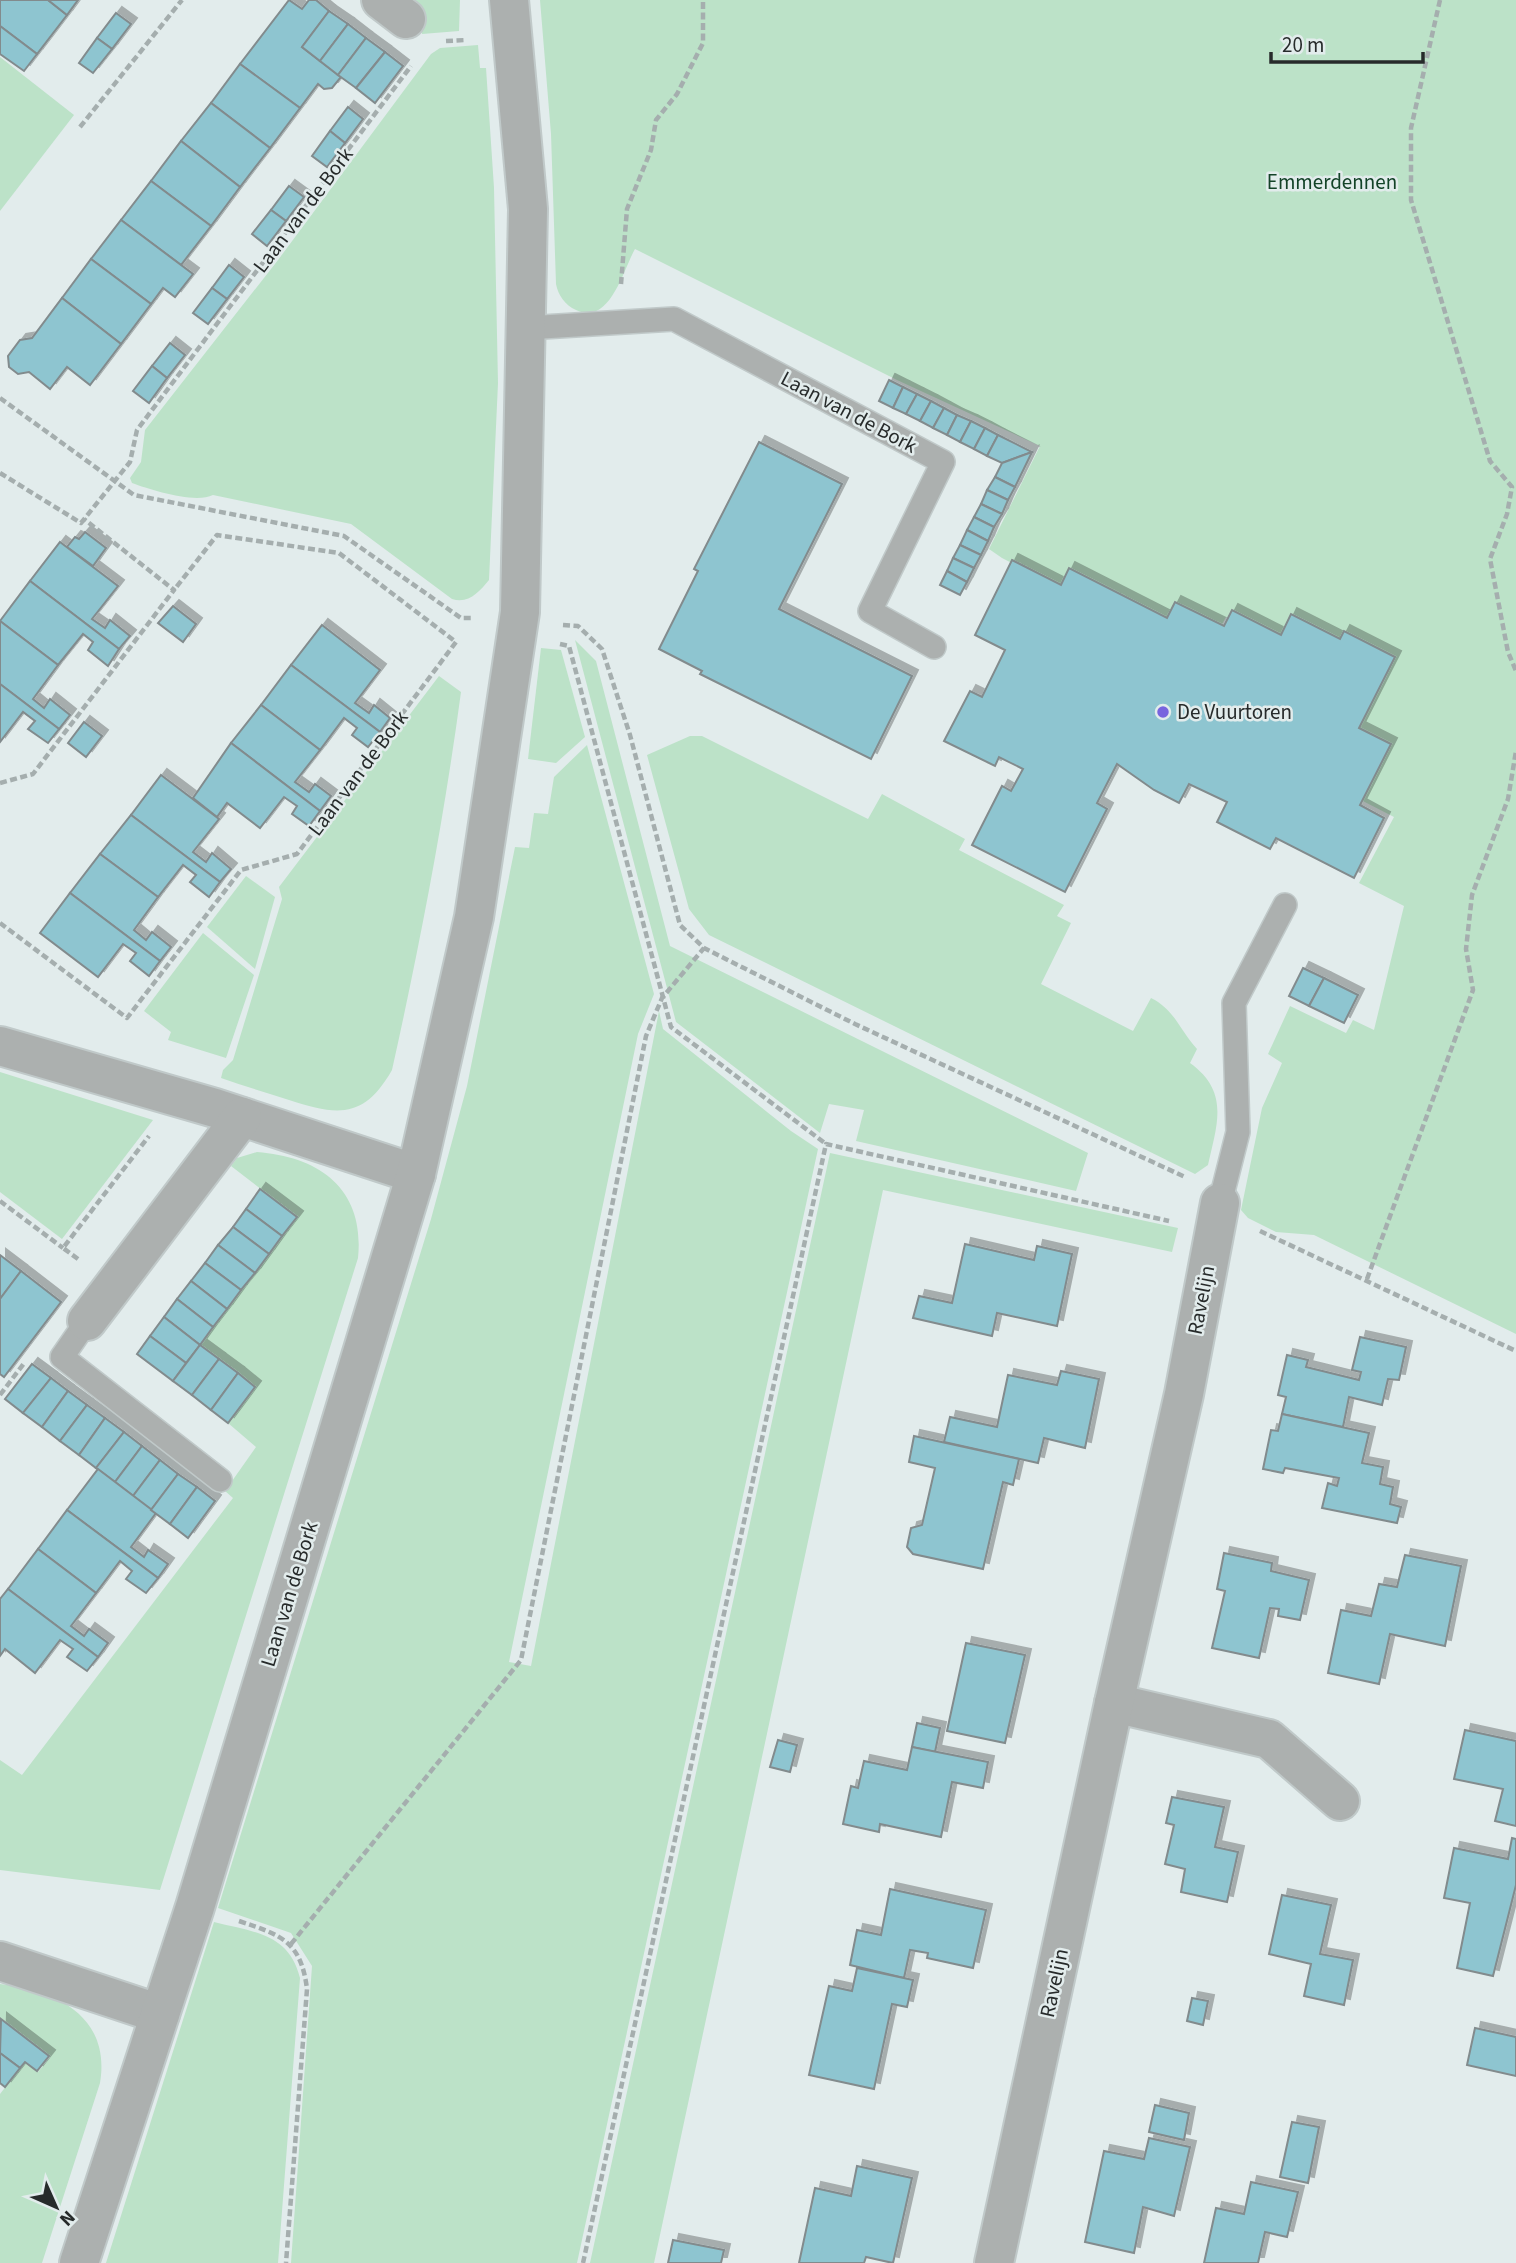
<svg xmlns="http://www.w3.org/2000/svg" width="1516" height="2263" font-family="'Source Sans 3',sans-serif">
<defs>
<filter id="shadow"><feDropShadow dx="6" dy="-6" stdDeviation="0" flood-color="#0004"/></filter>
</defs>
<rect width="100%" height="100%" fill="#e2ecec"/>
<g fill="#bce2c8">
<polygon points="415,0 460,0 459,31 422,34 422,13"/>
<path d="M 540,0 L 1516,0 L 1516,1334 L 1314,1235 L 1276,1232 L 1248,1218 L 1241,1210 L 1262,1108 L 1282,1063 L 1268,1054 L 1290,1006 L 1346,1033 L 1353,1020 L 1374,1030 L 1404,906 L 1359,883 L 1394,817 L 1359,799 L 1356,734 L 1387,675 L 1295,626 L 1283,647 L 1226,617 L 1219,630 L 1161,641 L 1002,558 L 989,549 L 1040,446 L 897,380 L 635,249 C 623,270 610,326 576,310 C 565,305 558,295 556,284 L 551,134 Z"/>
<path d="M 478,45 L 480,68 L 486,68 L 494,188 L 498,383 L 489,580 C 479,592 469,604 452,599 L 351,524 L 213,495 C 195,504 151,490 132,483 L 130,478 L 141,462 L 145,430 L 278,260 L 431,54 L 440,48 Z"/>
<polygon points="0,57 74,115 0,211"/>
<polygon points="575,640 596,661 670,946 1088,1153 1076,1191 856,1141 864,1110 829,1104 820,1133 676,1022"/>
<polygon points="541,648 561,650 585,737 556,763 528,759"/>
<path d="M 439,676 L 461,692 C 444,819 420,944 392,1070 C 364,1119 338,1116 289,1100 C 267,1093 244,1086 221,1078 L 223,1070 L 233,1060 L 282,899 L 279,887 Z"/>
<path d="M 690,736 L 702,736 L 868,819 L 882,794 L 965,839 L 959,850 L 1064,905 L 1057,916 L 1071,923 L 1041,984 L 1133,1031 L 1151,998 C 1175,1010 1179,1029 1197,1049 L 1190,1063 C 1230,1092 1217,1124 1208,1165 L 1195,1174 L 709,935 L 689,909 L 647,755 Z"/>
<polygon points="587,745 654,994 638,1034 509,1662 531,1666 659,1011 663,1029 791,1131 818,1149 577,2263 291,2263 312,1966 291,1933 218,1908 431,1219 467,1086 515,847 529,848 534,813 548,814 554,777"/>
<polygon points="246,876 275,897 255,969 207,927"/>
<polygon points="203,933 254,975 226,1058 168,1040 171,1032 144,1011"/>
<polygon points="0,1072 153,1120 62,1239 0,1192"/>
<path d="M 257,1152 C 321,1157 365,1190 358,1258 L 160,1890 L 0,1870 L 0,1760 L 22,1775 L 233,1498 L 225,1491 L 256,1447 L 228,1423 L 255,1387 L 200,1345 L 297,1217 L 231,1166 L 237,1158 Z"/>
<polygon points="830,1153 1178,1228 1172,1252 883,1190 654,2263 590,2263"/>
<path d="M 214,1922 C 253,1932 289,1933 300,1978 L 278,2263 L 106,2263 Z"/>
<path d="M 0,1984 C 57,1990 111,2017 100,2083 L 42,2263 L 0,2263 L 0,2094 L 25,2062 L 38,2072 L 50,2057 L 0,2019 Z"/>
</g>
<g fill="#8ec5d0" stroke="#828b8d" stroke-width="2" filter="url(#shadow)">
<polygon points="0,0 48,0 67,15 37,54 0,26"/>
<polygon points="48,0 78,0 67,15"/>
<polygon points="289,0 302,9 309,0 316,0 329,11 302,47 341,77 332,88 324,89 318,84 300,108 240,64"/>
<polygon points="329,11 348,24 320,61 302,47"/>
<polygon points="116,13 131,24 112,49 97,38"/>
<polygon points="348,24 366,38 338,75 320,61"/>
<polygon points="0,26 37,54 24,71 0,54"/>
<polygon points="97,38 112,49 93,73 79,63"/>
<polygon points="366,38 385,52 356,88 338,75"/>
<polygon points="385,52 403,66 375,103 356,88"/>
<polygon points="240,64 300,108 270,148 211,103"/>
<polygon points="211,103 270,148 240,187 181,141"/>
<polygon points="348,107 363,119 345,143 330,131"/>
<polygon points="330,131 345,143 327,167 312,156"/>
<polygon points="181,141 240,187 211,226 151,181"/>
<polygon points="151,181 211,226 181,265 121,220"/>
<polygon points="289,186 304,197 286,221 271,210"/>
<polygon points="271,210 286,221 267,246 252,234"/>
<polygon points="121,220 193,274 175,297 163,288 151,304 91,259"/>
<polygon points="91,259 151,304 121,344 62,298"/>
<polygon points="229,265 244,277 227,299 212,288"/>
<polygon points="212,288 227,299 208,324 193,313"/>
<polygon points="62,298 121,344 90,385 67,367 50,389 29,372 18,374 9,367 8,356 20,340 32,338"/>
<polygon points="170,343 185,355 167,378 152,366"/>
<polygon points="152,366 167,378 149,403 133,391"/>
<polygon points="889,380 903,387 893,408 879,401"/>
<polygon points="903,387 917,394 906,414 893,408"/>
<polygon points="917,394 931,401 920,421 906,414"/>
<polygon points="931,401 944,408 933,428 920,421"/>
<polygon points="944,408 957,415 947,435 933,428"/>
<polygon points="957,415 971,421 960,442 947,435"/>
<polygon points="971,421 985,428 974,449 960,442"/>
<polygon points="985,428 998,435 987,456 974,449"/>
<polygon points="998,435 1032,452 1002,463 987,456"/>
<polygon points="759,442 842,484 779,609 912,676 871,759 700,674 702,671 659,649 698,571 694,569"/>
<polygon points="1032,452 1015,487 995,477 1002,463"/>
<polygon points="995,477 1015,487 1008,500 987,490"/>
<polygon points="987,490 1008,500 1002,514 981,504"/>
<polygon points="981,504 1002,514 994,527 974,517"/>
<polygon points="974,517 994,527 988,541 967,530"/>
<polygon points="967,530 988,541 981,555 960,545"/>
<polygon points="85,532 106,548 93,566 67,547 75,537 79,539"/>
<polygon points="60,542 118,586 92,619 105,628 110,620 130,636 119,649 30,581"/>
<polygon points="960,545 981,555 974,568 953,558"/>
<polygon points="953,558 974,568 967,582 947,571"/>
<polygon points="1012,560 1061,585 1069,568 1167,618 1175,602 1224,626 1232,610 1281,635 1291,614 1340,639 1344,631 1395,657 1359,728 1391,744 1360,805 1384,818 1354,878 1276,838 1270,849 1217,822 1227,802 1189,784 1179,803 1154,790 1117,764 1097,803 1107,809 1065,892 972,845 1002,786 1011,791 1023,769 999,757 995,766 944,741 970,691 982,697 1005,650 975,635"/>
<polygon points="947,571 967,582 960,595 940,585"/>
<polygon points="30,581 119,649 108,666 88,650 93,642 83,634 58,665 0,621"/>
<polygon points="173,606 196,624 183,642 158,623"/>
<polygon points="0,621 58,665 33,699 44,708 50,699 70,715 59,729 0,684"/>
<polygon points="322,625 380,670 355,703 369,713 374,705 390,718 380,732 291,665"/>
<polygon points="291,665 380,732 368,747 352,735 357,728 344,718 320,750 261,705"/>
<polygon points="0,684 59,729 48,743 28,729 35,721 23,712 0,742"/>
<polygon points="261,705 320,750 295,782 309,792 315,784 331,796 320,811 231,743"/>
<polygon points="84,722 102,736 86,757 68,743"/>
<polygon points="231,743 320,811 309,826 292,814 297,806 284,797 260,828 227,803 217,817 193,798"/>
<polygon points="161,775 219,819 193,852 206,862 212,853 231,869 220,882 131,815"/>
<polygon points="131,815 220,882 209,897 190,882 196,875 183,865 158,897 100,854"/>
<polygon points="100,854 158,897 134,930 146,940 152,932 171,947 160,961 70,893"/>
<polygon points="70,893 160,961 149,976 130,961 136,953 123,944 98,977 40,933"/>
<polygon points="1303,968 1324,978 1309,1006 1289,996"/>
<polygon points="1324,978 1358,995 1344,1023 1309,1006"/>
<polygon points="260,1189 297,1217 282,1236 246,1209"/>
<polygon points="246,1209 282,1236 269,1254 233,1227"/>
<polygon points="233,1227 269,1254 255,1273 218,1245"/>
<polygon points="965,1244 1034,1260 1037,1246 1072,1254 1057,1326 997,1313 992,1336 913,1318 919,1296 952,1303"/>
<polygon points="218,1245 255,1273 241,1290 205,1263"/>
<polygon points="0,1255 21,1271 0,1299"/>
<polygon points="205,1263 241,1290 227,1309 191,1281"/>
<polygon points="21,1271 61,1302 4,1377 0,1374 0,1299"/>
<polygon points="191,1281 227,1309 213,1327 177,1299"/>
<polygon points="177,1299 213,1327 200,1345 164,1317"/>
<polygon points="164,1317 200,1345 186,1363 150,1336"/>
<polygon points="150,1336 186,1363 173,1381 137,1354"/>
<polygon points="1360,1337 1406,1347 1399,1380 1388,1379 1382,1405 1349,1397 1343,1427 1282,1414 1286,1397 1278,1395 1287,1355 1308,1360 1306,1367 1359,1380 1361,1372 1352,1370"/>
<polygon points="200,1345 219,1359 192,1395 173,1381"/>
<polygon points="219,1359 238,1373 211,1410 192,1395"/>
<polygon points="32,1364 51,1378 23,1413 5,1399"/>
<polygon points="1061,1371 1099,1379 1085,1448 1044,1438 1038,1463 944,1442 950,1417 997,1427 1008,1375 1057,1385"/>
<polygon points="238,1373 255,1387 228,1423 211,1410"/>
<polygon points="51,1378 68,1391 42,1427 23,1413"/>
<polygon points="68,1391 87,1405 60,1441 42,1427"/>
<polygon points="87,1405 105,1418 79,1455 60,1441"/>
<polygon points="1282,1414 1369,1433 1362,1463 1383,1467 1380,1484 1393,1487 1390,1504 1401,1507 1397,1523 1322,1508 1328,1483 1337,1486 1339,1478 1285,1468 1283,1473 1263,1469 1271,1430 1278,1431"/>
<polygon points="105,1418 124,1432 96,1468 79,1455"/>
<polygon points="124,1432 142,1446 115,1482 96,1468"/>
<polygon points="914,1436 1019,1459 1013,1485 1003,1482 983,1569 913,1554 907,1547 911,1528 922,1525 935,1468 909,1462"/>
<polygon points="142,1446 160,1460 133,1496 115,1482"/>
<polygon points="160,1460 178,1474 151,1510 133,1496"/>
<polygon points="98,1469 156,1513 131,1547 144,1557 148,1550 168,1564 158,1578 67,1510"/>
<polygon points="178,1474 197,1487 170,1524 151,1510"/>
<polygon points="197,1487 215,1501 188,1538 170,1524"/>
<polygon points="67,1510 158,1578 146,1593 126,1579 132,1571 120,1561 96,1593 38,1549"/>
<polygon points="38,1549 96,1593 71,1626 84,1636 89,1629 108,1643 98,1657 8,1589"/>
<polygon points="1224,1553 1272,1563 1271,1571 1309,1580 1300,1620 1278,1616 1279,1609 1270,1608 1259,1658 1212,1648 1225,1591 1217,1589"/>
<polygon points="1405,1555 1461,1566 1445,1646 1390,1634 1379,1684 1328,1673 1341,1610 1371,1616 1379,1584 1397,1587"/>
<polygon points="8,1589 98,1657 87,1671 67,1657 73,1649 60,1640 35,1673 5,1649 0,1656 0,1599"/>
<polygon points="966,1643 1025,1655 1005,1743 947,1731"/>
<polygon points="917,1723 940,1728 935,1752 912,1747"/>
<polygon points="1465,1730 1516,1741 1516,1826 1495,1821 1503,1789 1454,1779"/>
<polygon points="778,1740 797,1745 790,1772 770,1767"/>
<polygon points="912,1747 988,1762 983,1788 952,1782 941,1837 880,1824 879,1832 843,1824 851,1786 858,1788 864,1761 907,1770"/>
<polygon points="1172,1797 1224,1807 1215,1847 1238,1852 1227,1902 1181,1892 1185,1869 1165,1864 1174,1825 1166,1823"/>
<polygon points="1512,1838 1516,1839 1516,1885 1493,1976 1457,1968 1470,1903 1444,1898 1454,1848 1508,1859"/>
<polygon points="890,1889 986,1910 973,1968 927,1958 928,1953 910,1950 904,1978 850,1965 857,1930 881,1935"/>
<polygon points="1282,1895 1331,1905 1320,1954 1353,1960 1344,2005 1304,1996 1311,1964 1269,1954"/>
<polygon points="857,1968 913,1980 907,2007 892,2004 874,2089 809,2075 829,1986 852,1991"/>
<polygon points="1192,1998 1208,2001 1203,2025 1187,2021"/>
<polygon points="1,2019 49,2056 37,2071 25,2062 20,2068 0,2053"/>
<polygon points="1475,2028 1516,2037 1516,2076 1467,2065"/>
<polygon points="0,2053 20,2068 5,2087 0,2083"/>
<polygon points="1155,2105 1189,2113 1184,2140 1149,2132"/>
<polygon points="1292,2122 1319,2127 1308,2183 1280,2177"/>
<polygon points="1149,2138 1190,2147 1174,2216 1143,2207 1134,2253 1085,2242 1104,2151 1144,2159"/>
<polygon points="857,2166 912,2178 893,2263 866,2257 864,2263 799,2263 815,2188 851,2196"/>
<polygon points="1251,2182 1298,2192 1287,2237 1265,2232 1258,2263 1204,2263 1216,2208 1244,2214"/>
<polygon points="673,2240 724,2250 721,2263 668,2263"/>
</g>
<g fill="none" stroke-linecap="round" stroke-linejoin="round">
<defs>
<g id="lane">
<polyline points="526,328 674,319 943,462 870,611 934,647"/>
<polyline points="1220,1203 1238,1132 1234,1003 1285,905"/>
<polyline points="87,1321 62,1357 220,1480"/>
</g>
<g id="street">
<polyline points="381,0 406,19"/>
<polyline points="0,1046 215,1108 416,1174"/>
<polyline points="87,1321 242,1117"/>
<polyline points="1114,1703 1269,1739 1340,1801"/>
<polyline points="0,1961 160,2014"/>
<polyline points="79,2263 195,1907 416,1174 474,917 520,612 528,209 509,0"/>
<polyline points="994,2263 1114,1703 1184,1394 1220,1203"/>
</g>
</defs>
<use href="#lane" stroke="#c0c9c9" stroke-width="26"/>
<use href="#street" stroke="#c0c9c9" stroke-width="42"/>
<g stroke="#a5aeae" stroke-width="4.5" stroke-dasharray="7 3.5" stroke-linecap="butt">
<polyline points="1440,0 1411,128 1411,200 1490,461 1512,487 1507,514 1490,559 1508,652 1516,671"/>
<polyline points="446,41 466,40"/>
<polyline points="80,127 182,0"/>
<polyline points="621,284 627,209 651,150 656,120 677,94 703,43 703,0"/>
<polyline points="0,398 134,495 344,536 461,618 474,618"/>
<polyline points="0,473 81,523 130,462 137,430 411,66"/>
<polyline points="563,625 578,626 602,649 630,735 680,925 704,948 855,1024 1185,1177"/>
<polyline points="560,644 569,646 671,1027 826,1144"/>
<polyline points="0,783 33,774 174,590 84,519"/>
<polyline points="0,923 127,1018 241,870 297,854 456,642 339,553 217,535 174,590"/>
<polyline points="0,1201 63,1248"/>
<polyline points="1260,1231 1516,1351"/>
<polyline points="78,1259 63,1248 149,1136"/>
<polyline points="1367,1279 1473,990 1466,949 1472,895 1508,799 1516,751"/>
<polyline points="0,1395 25,1362"/>
<path d="M 239,1921 C 281,1935 301,1941 307,1989 L 286,2263"/>
<polyline points="291,1944 521,1660 646,1036 662,998 704,948"/>
<polyline points="583,2263 826,1144 1169,1221"/>
</g>
<use href="#lane" stroke="#acb0af" stroke-width="23"/>
<use href="#street" stroke="#acb0af" stroke-width="38"/>
</g>
<circle fill="#7864de" stroke="#e2ecec" stroke-width="2.5" cx="1163" cy="712" r="7"/>
<g text-anchor="middle" dominant-baseline="central" stroke-width="5" stroke-linejoin="round" paint-order="stroke">
<g font-size="21" fill="#134328" stroke="#e2ecec">
<text x="1332" y="182">Emmerdennen</text>
</g>
<g font-size="21" fill="#272b2b" stroke="#e2ecec">
<text transform="translate(303 210) rotate(-53)">Laan van de Bork</text>
<text transform="translate(849 412) rotate(28)">Laan van de Bork</text>
<text transform="translate(358 773) rotate(-53)">Laan van de Bork</text>
<text transform="translate(1201 1300) rotate(-79)">Ravelijn</text>
<text transform="translate(289 1594) rotate(-73)">Laan van de Bork</text>
<text transform="translate(1054 1983) rotate(-78)">Ravelijn</text>
</g>
<g font-size="21" fill="#272b2b" stroke="#e2ecec" text-anchor="start">
<text x="1177" y="712">De Vuurtoren</text>
</g>
</g>
<g transform="translate(56 2207) rotate(135)" stroke="#e2ecec" stroke-width="5" paint-order="stroke">
<path d="M0-5L12 26L0 18L-12 26Z" fill="#272b2b"/>
<text y="-10" font-size="19" font-weight="bold" text-anchor="middle" fill="#272b2b">N</text>
</g>
<path d="M1271 52v10h152v-10" fill="none" stroke="#272b2b" stroke-width="3.5"/>
<text x="1282" y="52" font-size="21" fill="#272b2b" stroke="#e2ecec" stroke-width="5" paint-order="stroke">20 m</text>
</svg>
